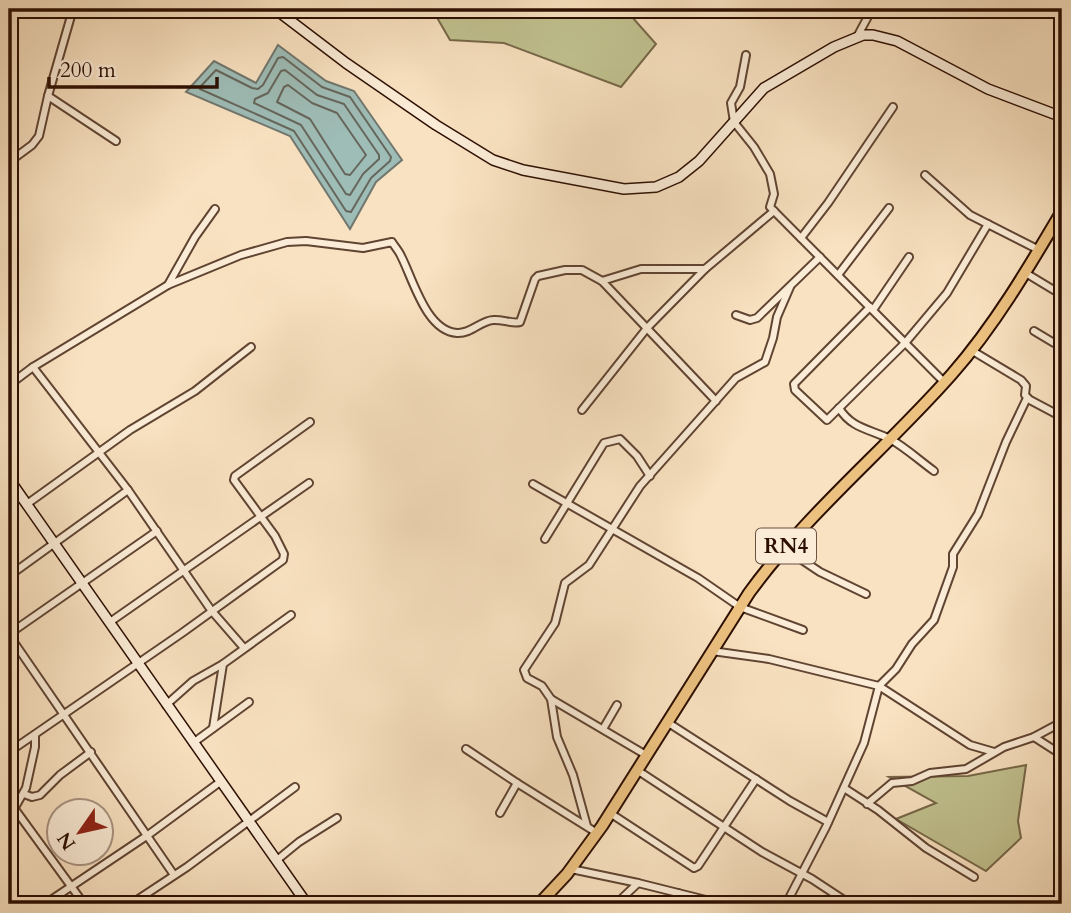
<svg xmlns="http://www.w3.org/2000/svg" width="1071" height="913" font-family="Cardo,serif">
<rect width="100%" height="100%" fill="#f9e2c1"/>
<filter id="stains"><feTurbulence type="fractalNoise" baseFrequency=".00286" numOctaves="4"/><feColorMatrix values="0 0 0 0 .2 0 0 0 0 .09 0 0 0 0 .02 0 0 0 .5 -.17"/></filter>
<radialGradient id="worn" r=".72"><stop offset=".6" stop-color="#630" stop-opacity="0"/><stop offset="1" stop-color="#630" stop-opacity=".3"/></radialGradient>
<g fill="#c1c290" stroke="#776849" stroke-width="2">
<polygon points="432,9 625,9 656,44 621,87 504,43 450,40"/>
<polygon points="1026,765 1018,821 1021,838 986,871 896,819 936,803 889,777 968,776"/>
</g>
<polygon fill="#9ebdb7" stroke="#71776f" stroke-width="2" points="278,45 326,81 354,91 402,160 376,182 350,229 290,136 186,92 214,61 256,83"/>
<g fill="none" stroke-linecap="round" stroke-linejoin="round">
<g stroke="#66665c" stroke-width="2">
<polygon points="283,57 322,87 350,97 391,157 390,161 371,178 351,212 346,211 294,131 200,89 201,86 216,70 252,88 258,89 263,85 278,58"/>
<polygon points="285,70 317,95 344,104 379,155 379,159 363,174 350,195 346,194 301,125 254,103 255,99 268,93 281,71"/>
<polygon points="288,85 312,103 337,113 366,155 350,175 345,174 310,119 277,102 284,87"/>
</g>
<defs>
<g id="street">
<polyline points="857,37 872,9"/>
<polyline points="746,55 740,87 731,103 734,122 754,147 770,174 774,194 770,207 944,382"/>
<polyline points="48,96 116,141"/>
<polyline points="9,162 32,145 39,136 48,96 73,9"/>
<polyline points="925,175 970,215 1039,250"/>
<polyline points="801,238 828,203 893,107"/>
<polyline points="1024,272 1062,295"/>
<polyline points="838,275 889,208"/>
<polyline points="602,281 641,269 705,269 774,211"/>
<path d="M 168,285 L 241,255 L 287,242 L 306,241 L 363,248 L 392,242 C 395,247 399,251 401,256 C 413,279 426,331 457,333 C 471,334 480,321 493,320 C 502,319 511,324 520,322 L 535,279 L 538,276 L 565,270 L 582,270 L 602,281 L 716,401"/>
<polyline points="870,307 794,384 795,390 827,420 905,343 947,293 988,224"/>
<polyline points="873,310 909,257"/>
<polyline points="736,315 750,320 757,318 820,257"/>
<polyline points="1034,331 1054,343 1058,342 1062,337"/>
<polyline points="971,350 1021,380 1026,386 1025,395 1030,400 1062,417"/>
<polyline points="33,367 128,490 211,610 244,648"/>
<polyline points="9,385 33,367 168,285 195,237 215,209"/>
<path d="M 839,408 C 852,429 870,429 890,439 C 905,447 920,461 934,471"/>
<polyline points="582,410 647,328 705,269"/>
<polyline points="533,484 698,578 740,607 803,630"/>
<polyline points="27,504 130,430 195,391 251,347"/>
<polyline points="545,539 604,443 620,439 637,456 650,476"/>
<polyline points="784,548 820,572 866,594"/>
<polyline points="9,576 128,490"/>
<polyline points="110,622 309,483"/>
<polyline points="9,634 157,531"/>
<polyline points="9,635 174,875"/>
<polyline points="712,651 769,659 879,686 970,745 994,752"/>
<polyline points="551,699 646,755"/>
<polyline points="166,705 193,681 223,664"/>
<polyline points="667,722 790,801 828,822"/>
<polyline points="213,728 223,664 291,615"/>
<polyline points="603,729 617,705"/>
<polyline points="1034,737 1062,755"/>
<polyline points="193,743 249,702"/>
<polyline points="466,749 517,783"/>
<polyline points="9,752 182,633 283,560 284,554 275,536 234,480 235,476 310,422"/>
<polyline points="637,770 762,852 812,879 850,904"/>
<polyline points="844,788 878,810 926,848 974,877"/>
<polyline points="24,794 32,797 40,795 60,775 91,752"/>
<polyline points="9,801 84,904"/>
<polyline points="867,804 892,783 912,781 930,773 966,769 1004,747 1034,737 1062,722"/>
<polyline points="500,813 517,783 597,833"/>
<polyline points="610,813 694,868 698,866 756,779"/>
<polyline points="587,826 573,775 557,737 551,699 542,686 527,678 524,670 555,623 565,583 589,565 640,486 736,378 765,362 773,338 777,317 790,287"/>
<polyline points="9,839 14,809 26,788 35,747 35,735"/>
<polyline points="277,860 299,842 337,818"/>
<polyline points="571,869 638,883 722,904"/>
<polyline points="45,904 148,835 220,782"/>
<polyline points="131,904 187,867 295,787"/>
<polyline points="616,904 638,883"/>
<polyline points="676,904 678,893"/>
<polyline points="786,904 826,827 864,743 879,686 896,669 912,644 934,620 953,567 953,554 978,514 1006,442 1027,398"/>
</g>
<g id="secondary">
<polyline points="275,9 346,63 436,125 493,160 523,170 624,189 656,187 679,177 699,161 764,88 834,47 863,35 873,35 897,41 988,89 1062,117"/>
<polyline points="9,479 307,904"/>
</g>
<path id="highway" d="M 539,904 L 567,874 L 602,826 L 749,593 C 808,512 886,449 952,374 C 995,325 1029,267 1062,211"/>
</defs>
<use href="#street" stroke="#604432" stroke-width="10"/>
<use href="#secondary" stroke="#2d0f02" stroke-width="12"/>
<use href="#highway" stroke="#2d0f02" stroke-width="14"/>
<use href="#street" stroke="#fbecd7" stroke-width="6"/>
<use href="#secondary" stroke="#fbecd7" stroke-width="9"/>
<use href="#highway" stroke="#ecc180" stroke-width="10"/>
</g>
<g text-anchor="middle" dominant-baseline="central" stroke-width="5" stroke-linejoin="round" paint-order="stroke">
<rect fill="#fbecd7" stroke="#6b5142" stroke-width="2" x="756" y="528.5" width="60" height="35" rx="5"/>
<g font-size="21" font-weight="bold" fill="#2d0f02">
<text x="786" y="546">RN4</text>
</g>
</g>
<rect width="1071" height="913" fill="none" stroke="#f9e2c1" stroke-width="35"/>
<rect x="10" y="10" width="1050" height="892" fill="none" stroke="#2d0f02" stroke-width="3.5"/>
<rect x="18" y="18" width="1036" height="878" fill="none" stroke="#2d0f02" stroke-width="2"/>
<g transform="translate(80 832) rotate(236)"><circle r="33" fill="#fbecd7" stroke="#a99482" stroke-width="2"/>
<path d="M0-5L12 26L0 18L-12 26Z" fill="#8f2418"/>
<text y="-10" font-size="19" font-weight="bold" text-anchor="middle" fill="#2d0f02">N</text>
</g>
<path d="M49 77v10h168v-10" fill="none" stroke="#2d0f02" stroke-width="3.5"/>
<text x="60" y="77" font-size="21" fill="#2d0f02" stroke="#fbecd7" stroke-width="5" paint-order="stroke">200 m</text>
<rect width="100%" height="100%" filter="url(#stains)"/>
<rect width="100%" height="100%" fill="url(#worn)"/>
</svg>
